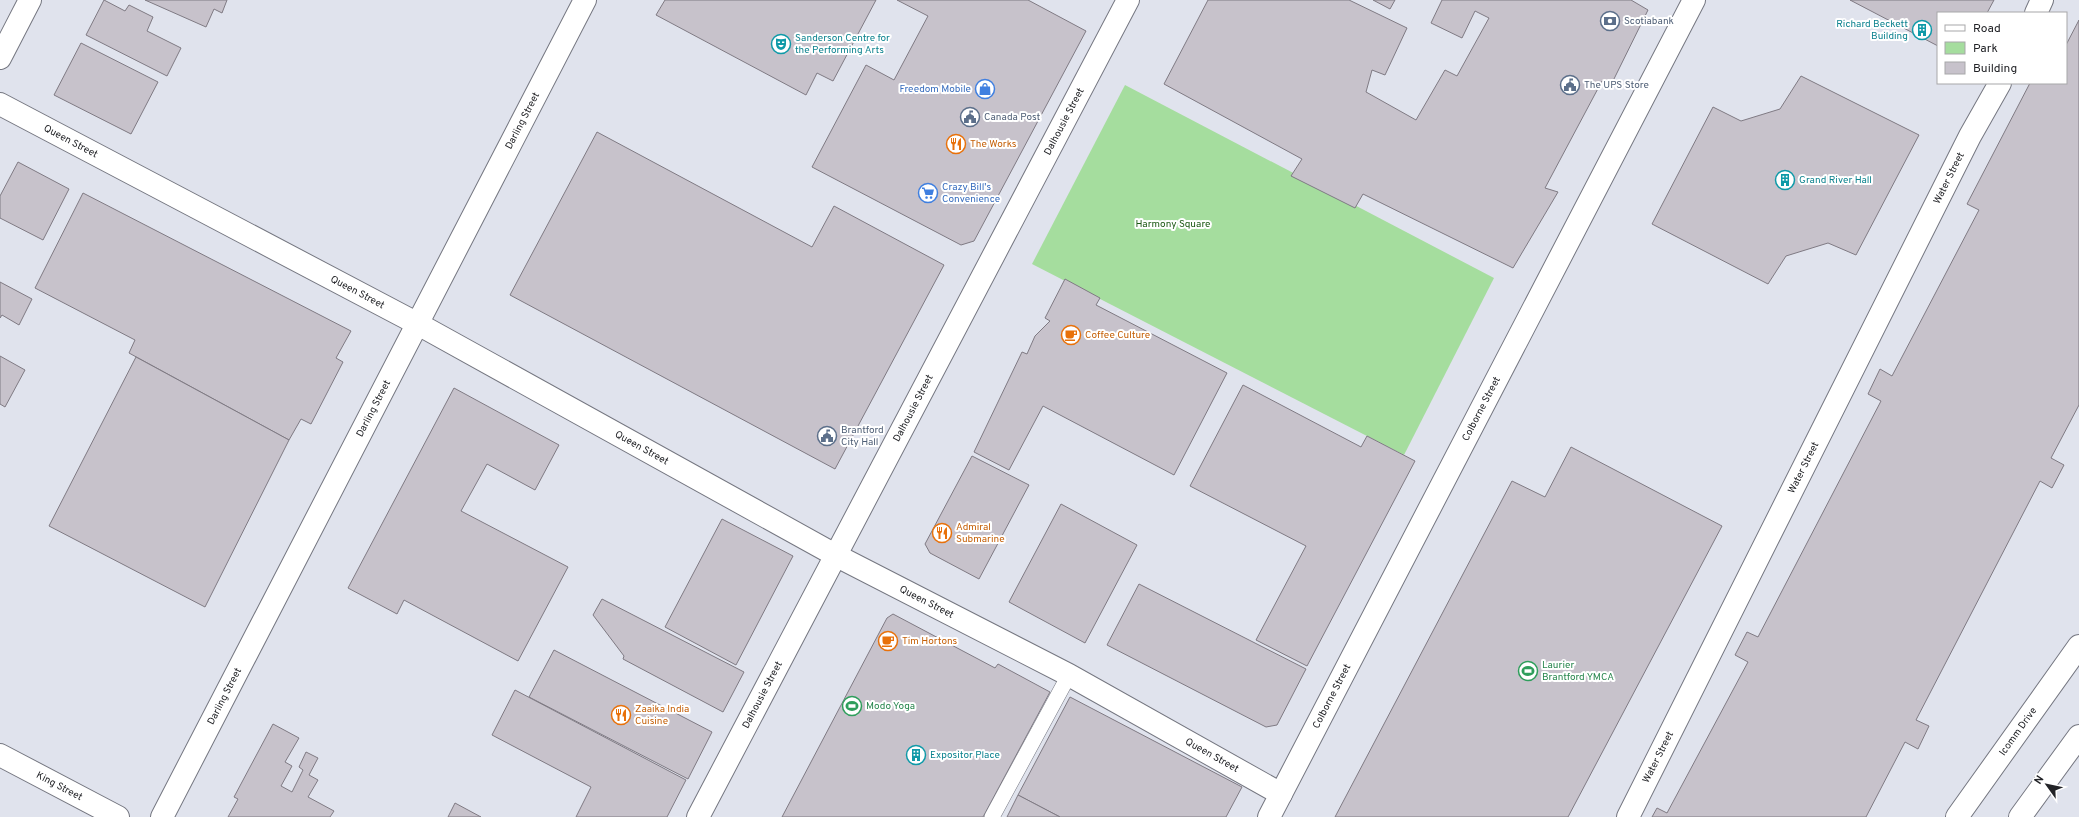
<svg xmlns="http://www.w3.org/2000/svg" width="2079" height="817" font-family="Overpass,sans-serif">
<rect width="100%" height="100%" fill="#e0e3ed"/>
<polygon fill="#a5dd9e" points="1125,85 1494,278 1404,455 1032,264"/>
<g fill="#c7c2cb" stroke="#7f7a83">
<polygon points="104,0 125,11 129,5 153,17 147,31 181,48 167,76 86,35"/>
<polygon points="145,0 227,0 222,13 214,9 206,27"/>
<polygon points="665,0 876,0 833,81 817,73 806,95 656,15"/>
<polygon points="897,0 1028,0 1086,31 974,241 961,245 812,167 866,65 894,80 928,16"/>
<polygon points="1208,0 1349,0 1407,28 1385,75 1372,70 1366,92 1416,120 1445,70 1457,76 1489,18 1475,11 1462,38 1431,23 1442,0 1631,0 1648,10 1611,85 1602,81 1545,188 1558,192 1513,268 1363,194 1355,208 1291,176 1302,159 1164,84"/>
<polygon points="1373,0 1395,0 1390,9"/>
<polygon points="1850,0 1994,0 1987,13 1938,13 1938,46"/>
<polygon points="2079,20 2079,405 2051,458 2064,465 2052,488 2040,481 1916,720 1929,726 1918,749 1905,742 1866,817 1652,817 1657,808 1667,813 1748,662 1735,655 1747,632 1758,637 1881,401 1868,394 1880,369 1892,376 1979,210 1967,204 2030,83 2066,83 2066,45"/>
<polygon points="81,43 158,82 131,134 54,95"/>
<polygon points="1801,76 1919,135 1856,255 1828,243 1786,256 1768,284 1652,224 1713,107 1741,121 1780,109"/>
<polygon points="597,132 812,247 834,206 944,265 835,469 510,295"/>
<polygon points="18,162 69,189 43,240 0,218 0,196"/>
<polygon points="83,193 351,331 336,358 343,362 311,424 301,419 289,440 129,353 135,340 35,288"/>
<polygon points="1065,279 1100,298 1096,305 1227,373 1174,475 1043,406 1009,470 974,452 1022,352 1027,354 1035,336 1050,321 1045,318"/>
<polygon points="0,282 32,299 19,325 2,315 0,318"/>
<polygon points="0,356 25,370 5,407 0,404"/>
<polygon points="136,357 289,440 205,607 49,526"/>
<polygon points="1243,385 1361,447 1367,436 1415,461 1307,666 1256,640 1306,546 1190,486"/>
<polygon points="454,388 559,445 535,490 487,464 461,511 568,567 518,661 404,600 397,614 348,588"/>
<polygon points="1571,447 1722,526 1568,817 1335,817 1512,481 1545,497"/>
<polygon points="972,456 1029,485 979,579 930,553 925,544"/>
<polygon points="1061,504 1137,545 1085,643 1009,602"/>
<polygon points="722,519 793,556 736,665 665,627"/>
<polygon points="1139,584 1306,669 1277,725 1266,727 1107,645"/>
<polygon points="602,599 744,672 723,712 623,659 624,656 593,615"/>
<polygon points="893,614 995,668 998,664 1050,692 983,817 782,817 887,618"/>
<polygon points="554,650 712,732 688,779 529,697"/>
<polygon points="515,690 686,780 667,817 576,817 591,787 492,735"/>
<polygon points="1070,697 1242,787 1226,817 1060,817 1018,795"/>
<polygon points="273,724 299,738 285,762 292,766 281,786 292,792 303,770 299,767 306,752 318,758 309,775 318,780 308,797 334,811 330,817 228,817 238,799 234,797"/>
<polygon points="1018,795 1060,817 1007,817"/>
<polygon points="455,803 481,817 448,817"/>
</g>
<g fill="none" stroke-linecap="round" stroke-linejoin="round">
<defs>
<polyline id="lane" points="992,817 1069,675"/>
<g id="street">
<polyline points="2036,13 2042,0"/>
<path id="s1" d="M 0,104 L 418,324 L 837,556 L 1069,675 L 1281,794"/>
<path id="s2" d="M 0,755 L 118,817"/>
<path id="s3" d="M 162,817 L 585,0"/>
<path id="s4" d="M 1628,817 L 1970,136 L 2000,83"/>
</g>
<g id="secondary">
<polyline points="0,58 30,0"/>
<path id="s5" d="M 698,817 L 1128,0"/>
<path id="s6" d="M 1269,817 L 1694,0"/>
<path id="s7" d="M 1957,817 L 2079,646"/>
<polyline points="2020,817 2079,736"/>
</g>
</defs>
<use href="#lane" stroke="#757781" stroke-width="16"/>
<use href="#street" stroke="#757781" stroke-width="24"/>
<use href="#secondary" stroke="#757781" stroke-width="24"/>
<use href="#lane" stroke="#fff" stroke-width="15"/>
<use href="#street" stroke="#fff" stroke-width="22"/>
<use href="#secondary" stroke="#fff" stroke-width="22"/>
</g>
<defs>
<symbol id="bank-ring" viewBox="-11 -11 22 22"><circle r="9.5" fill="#fff" stroke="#5c6f8a" stroke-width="1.5"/><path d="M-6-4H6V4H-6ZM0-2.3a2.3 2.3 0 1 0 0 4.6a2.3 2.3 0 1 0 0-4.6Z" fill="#5c6f8a"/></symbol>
<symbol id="building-ring" viewBox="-11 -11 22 22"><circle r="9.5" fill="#fff" stroke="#0f9aa8" stroke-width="1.5"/><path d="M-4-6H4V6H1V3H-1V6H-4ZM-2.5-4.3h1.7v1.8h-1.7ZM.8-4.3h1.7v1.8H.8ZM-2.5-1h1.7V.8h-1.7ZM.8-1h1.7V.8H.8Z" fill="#0f9aa8"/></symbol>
<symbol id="theatre-ring" viewBox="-11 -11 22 22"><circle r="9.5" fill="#fff" stroke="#0f9aa8" stroke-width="1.5"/><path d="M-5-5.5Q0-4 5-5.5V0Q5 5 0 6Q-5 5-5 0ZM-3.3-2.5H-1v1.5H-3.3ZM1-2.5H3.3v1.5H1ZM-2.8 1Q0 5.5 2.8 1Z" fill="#0f9aa8"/></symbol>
<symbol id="civic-ring" viewBox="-11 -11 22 22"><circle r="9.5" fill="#fff" stroke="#5c6f8a" stroke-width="1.5"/><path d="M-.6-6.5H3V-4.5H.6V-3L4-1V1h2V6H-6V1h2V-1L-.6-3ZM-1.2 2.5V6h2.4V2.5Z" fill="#5c6f8a"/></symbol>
<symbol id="shop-ring" viewBox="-11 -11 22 22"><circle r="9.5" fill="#fff" stroke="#3f7fe0" stroke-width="1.5"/><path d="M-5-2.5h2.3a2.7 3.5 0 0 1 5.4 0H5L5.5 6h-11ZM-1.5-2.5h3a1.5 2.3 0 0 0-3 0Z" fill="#3f7fe0"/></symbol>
<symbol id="restaurant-ring" viewBox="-11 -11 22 22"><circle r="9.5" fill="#fff" stroke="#e8710a" stroke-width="1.5"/><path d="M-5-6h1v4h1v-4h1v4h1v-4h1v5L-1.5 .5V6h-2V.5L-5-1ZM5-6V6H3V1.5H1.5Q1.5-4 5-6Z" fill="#e8710a"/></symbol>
<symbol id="supermarket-ring" viewBox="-11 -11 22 22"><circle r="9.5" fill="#fff" stroke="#3f7fe0" stroke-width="1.5"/><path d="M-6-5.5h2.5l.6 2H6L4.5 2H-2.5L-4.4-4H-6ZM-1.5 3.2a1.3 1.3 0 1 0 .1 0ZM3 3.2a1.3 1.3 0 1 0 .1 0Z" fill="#3f7fe0"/></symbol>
<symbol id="cafe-ring" viewBox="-11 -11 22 22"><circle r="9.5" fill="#fff" stroke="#e8710a" stroke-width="1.5"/><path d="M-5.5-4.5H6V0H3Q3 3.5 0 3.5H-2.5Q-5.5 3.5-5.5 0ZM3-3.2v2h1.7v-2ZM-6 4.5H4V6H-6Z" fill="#e8710a"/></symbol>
<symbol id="stadium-ring" viewBox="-11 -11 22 22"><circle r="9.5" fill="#fff" stroke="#2e9e5b" stroke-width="1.5"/><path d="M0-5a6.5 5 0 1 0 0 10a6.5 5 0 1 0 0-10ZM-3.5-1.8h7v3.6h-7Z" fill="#2e9e5b"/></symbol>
</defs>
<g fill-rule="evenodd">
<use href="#bank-ring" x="1599" y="10" width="22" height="22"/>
<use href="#building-ring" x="1911" y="19" width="22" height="22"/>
<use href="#theatre-ring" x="770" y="33" width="22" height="22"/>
<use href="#civic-ring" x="1559" y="74" width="22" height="22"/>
<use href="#shop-ring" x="974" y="78" width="22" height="22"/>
<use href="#civic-ring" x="959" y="106" width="22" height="22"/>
<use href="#restaurant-ring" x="945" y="133" width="22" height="22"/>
<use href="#building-ring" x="1774" y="169" width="22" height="22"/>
<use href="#supermarket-ring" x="917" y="182" width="22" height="22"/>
<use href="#cafe-ring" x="1060" y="324" width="22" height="22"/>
<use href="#civic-ring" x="816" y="425" width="22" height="22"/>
<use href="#restaurant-ring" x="931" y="522" width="22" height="22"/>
<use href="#cafe-ring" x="877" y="630" width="22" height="22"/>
<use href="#stadium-ring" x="1517" y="660" width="22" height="22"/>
<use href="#stadium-ring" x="841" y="695" width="22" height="22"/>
<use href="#restaurant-ring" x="610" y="704" width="22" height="22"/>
<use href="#building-ring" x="905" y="744" width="22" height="22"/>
</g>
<g text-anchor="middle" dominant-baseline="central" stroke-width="4" stroke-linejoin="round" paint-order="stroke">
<g font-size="10" fill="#4e5e75" stroke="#fff" text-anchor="start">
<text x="1624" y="21">Scotiabank</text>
<text x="1584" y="85">The UPS Store</text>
<text x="984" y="117">Canada Post</text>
<text x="841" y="430">Brantford<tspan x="841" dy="12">City Hall</tspan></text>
</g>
<g font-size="10" fill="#0d838f" stroke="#fff" text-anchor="start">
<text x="1908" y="24" text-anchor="end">Richard Beckett<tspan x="1908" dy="12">Building</tspan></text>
<text x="795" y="38">Sanderson Centre for<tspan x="795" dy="12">the Performing Arts</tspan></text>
<text x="1799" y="180">Grand River Hall</text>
<text x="930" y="755">Expositor Place</text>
</g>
<g font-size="10" fill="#366cbe" stroke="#fff" text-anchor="end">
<text x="971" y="89">Freedom Mobile</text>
<text x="942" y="187" text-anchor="start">Crazy Bill's<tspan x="942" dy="12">Convenience</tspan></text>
</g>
<g font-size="10" fill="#222327" stroke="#fff">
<text stroke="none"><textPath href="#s3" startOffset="784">Darling Street</textPath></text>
<text stroke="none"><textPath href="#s5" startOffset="786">Dalhousie Street</textPath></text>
<text stroke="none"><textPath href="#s1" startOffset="80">Queen Street</textPath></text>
<text stroke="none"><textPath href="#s4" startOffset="715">Water Street</textPath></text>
<text stroke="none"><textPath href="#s1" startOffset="404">Queen Street</textPath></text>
<text stroke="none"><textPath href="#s3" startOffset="460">Darling Street</textPath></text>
<text stroke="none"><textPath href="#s5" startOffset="462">Dalhousie Street</textPath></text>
<text stroke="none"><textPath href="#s6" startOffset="460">Colborne Street</textPath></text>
<text stroke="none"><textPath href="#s1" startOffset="728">Queen Street</textPath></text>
<text stroke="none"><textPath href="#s4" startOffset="391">Water Street</textPath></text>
<text stroke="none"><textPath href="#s1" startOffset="1052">Queen Street</textPath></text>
<text stroke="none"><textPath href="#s5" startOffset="138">Dalhousie Street</textPath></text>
<text stroke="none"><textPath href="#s3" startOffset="136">Darling Street</textPath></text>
<text stroke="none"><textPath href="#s6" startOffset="136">Colborne Street</textPath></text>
<text stroke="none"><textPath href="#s7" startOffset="105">Icomm Drive</textPath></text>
<text stroke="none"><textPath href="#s1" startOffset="1376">Queen Street</textPath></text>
<text stroke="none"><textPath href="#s4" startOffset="67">Water Street</textPath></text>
<text stroke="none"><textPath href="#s2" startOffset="67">King Street</textPath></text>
</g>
<g font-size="10" fill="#c56008" stroke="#fff" text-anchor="start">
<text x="970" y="144">The Works</text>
<text x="1085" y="335">Coffee Culture</text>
<text x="956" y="527">Admiral<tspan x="956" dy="12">Submarine</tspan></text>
<text x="902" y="641">Tim Hortons</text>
<text x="635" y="709">Zaaika India<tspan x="635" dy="12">Cuisine</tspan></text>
</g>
<g font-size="10" fill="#1a5712" stroke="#fff">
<text x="1173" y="224">Harmony Square</text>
</g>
<g font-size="10" fill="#27864d" stroke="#fff" text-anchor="start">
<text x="1542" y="665">Laurier<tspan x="1542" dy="12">Brantford YMCA</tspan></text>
<text x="866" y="706">Modo Yoga</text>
</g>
</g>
<rect x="1937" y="12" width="130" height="72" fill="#ffffff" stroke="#a7a7a9"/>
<rect x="1945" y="25" width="20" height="6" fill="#ffffff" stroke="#a7a7a9"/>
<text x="1973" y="32" font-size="12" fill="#222327">Road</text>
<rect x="1945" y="42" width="20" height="12" fill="#a5dd9e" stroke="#a7a7a9"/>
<text x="1973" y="52" font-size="12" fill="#222327">Park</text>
<rect x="1945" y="62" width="20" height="12" fill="#c7c2cb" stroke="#a7a7a9"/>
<text x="1973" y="72" font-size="12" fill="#222327">Building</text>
<g transform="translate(2047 785) rotate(303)" stroke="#ffffff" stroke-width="3" paint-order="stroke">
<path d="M0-3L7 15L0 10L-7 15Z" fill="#222327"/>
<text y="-6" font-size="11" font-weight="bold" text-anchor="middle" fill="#222327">N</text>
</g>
</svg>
